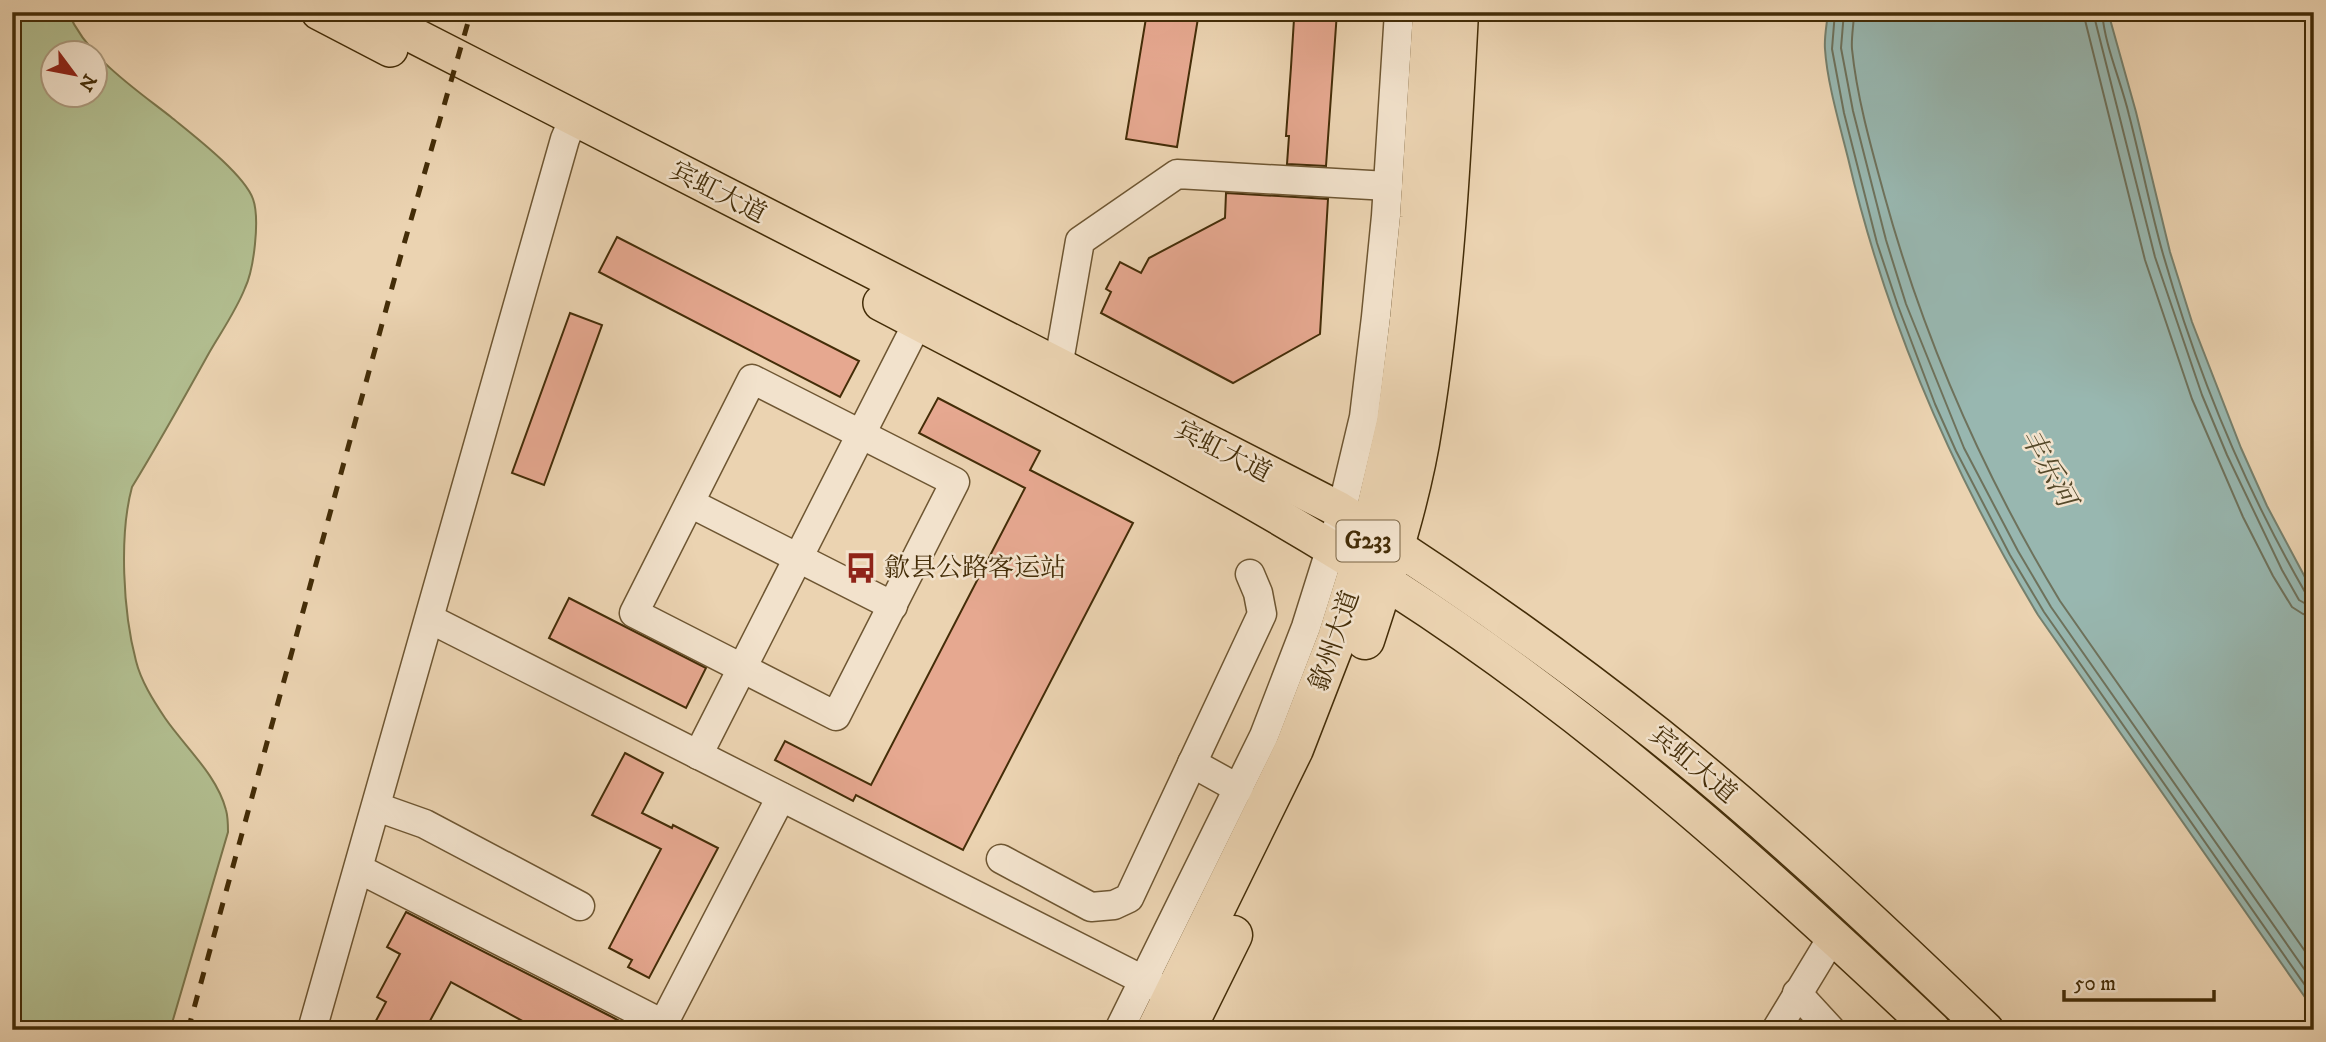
<svg xmlns="http://www.w3.org/2000/svg" width="2326" height="1042" font-family="'IM FELL DW Pica','Noto Serif SC',serif">
<rect width="100%" height="100%" fill="#ebd3b1"/>
<filter id="stains"><feTurbulence type="fractalNoise" baseFrequency=".00286" numOctaves="4"/><feColorMatrix values="0 0 0 0 .2 0 0 0 0 .09 0 0 0 0 .02 0 0 0 .5 -.17"/></filter>
<radialGradient id="worn" r=".72"><stop offset=".6" stop-color="#630" stop-opacity="0"/><stop offset="1" stop-color="#630" stop-opacity=".3"/></radialGradient>
<path fill="#b2be90" stroke="#7b764c" stroke-width="2" fill-rule="evenodd" d="M 12,12 L 68,12 C 87,57 134,88 171,117 C 193,135 244,174 253,199 C 260,219 254,269 245,288 C 236,311 221,332 209,353 C 184,398 159,443 132,487 C 119,535 123,612 136,661 C 141,681 153,700 165,718 C 185,747 217,775 226,810 C 228,817 228,825 228,832 L 170,1030 L 12,1030 ZM 52,52 L 94,52 L 94,94 L 52,94 Z"/>
<path fill="#98b7b0" stroke="#76806d" stroke-width="2" d="M 1828,12 L 2108,12 L 2136,112 L 2170,252 L 2192,322 L 2241,448 L 2267,506 L 2314,594 L 2314,1010 L 2038,615 C 1952,472 1886,321 1848,158 C 1840,126 1827,82 1825,49 C 1824,37 1827,24 1828,12 Z"/>
<g fill="none" stroke-linecap="round" stroke-linejoin="round">
<g stroke="#6e725c" stroke-width="2">
<polyline points="1835,12 1832,49 1844,113 1877,243 1898,306 1935,404 1956,451 2010,555 2044,612 2314,998"/>
<polyline points="1844,12 1841,48 1853,111 1886,240 1906,304 1964,448 2018,551 2051,607 2314,983"/>
<path d="M 1854,12 C 1854,24 1851,37 1852,49 C 1857,98 1871,147 1884,194 C 1924,340 1982,472 2060,601 L 2314,964"/>
<polyline points="2083,12 2145,260 2192,399 2243,517 2273,576 2292,607 2303,614 2314,616"/>
<polyline points="2093,12 2155,257 2202,395 2227,455 2282,570 2299,600 2306,604 2314,605"/>
<path d="M 2102,12 C 2105,47 2121,81 2129,115 C 2141,161 2150,208 2163,254 C 2197,372 2244,486 2305,592 L 2314,596"/>
</g>
</g>
<g fill="#e6a890" stroke="#442d08" stroke-width="2">
<polygon points="1147,12 1199,12 1177,147 1126,139"/>
<polygon points="1298,12 1337,12 1326,166 1287,164 1289,136 1286,136 1291,67 1294,19 1297,19"/>
<polygon points="1226,193 1328,199 1320,334 1233,383 1101,313 1111,292 1106,289 1120,262 1141,273 1149,258 1225,218"/>
<polygon points="617,237 859,361 840,397 599,272"/>
<polygon points="570,313 602,325 544,485 512,473"/>
<polygon points="938,398 1040,451 1030,470 1133,523 963,850 856,795 853,801 775,760 785,741 871,785 1025,488 919,433"/>
<polygon points="569,598 706,668 686,708 549,638"/>
<polygon points="625,753 663,773 642,813 672,828 673,825 718,848 649,978 628,967 632,960 609,948 661,849 592,815"/>
<polygon points="406,912 612,1017 636,1030 539,1030 451,982 425,1030 371,1030 386,1002 377,997 400,954 387,947"/>
</g>
<g fill="none" stroke-linecap="round" stroke-linejoin="round">
<defs>
<g id="minor">
<polyline points="1058,367 1080,241 1177,174 1388,186"/>
<polygon points="752,379 955,482 836,716 634,613"/>
<polyline points="690,503 893,606"/>
<polyline points="430,619 1161,989"/>
<polyline points="698,755 918,322"/>
<polyline points="1192,763 1239,789"/>
<polyline points="377,807 425,824 580,906"/>
<polyline points="1001,859 1091,907 1114,905 1129,898 1262,614 1258,593 1250,574"/>
<polyline points="359,869 663,1024"/>
<polyline points="1797,993 1831,1030"/>
<polyline points="312,1030 565,139 574,118"/>
<polyline points="660,1030 781,797"/>
<polyline points="1119,1030 1264,736 1306,627 1339,522 1364,417 1376,317 1386,216 1399,12"/>
<polyline points="1776,1030 1833,936"/>
</g>
<g id="major">
<polyline points="319,12 390,49"/>
<path d="M 368,12 L 1338,509 C 1449,579 1556,654 1658,735 C 1773,827 1880,928 1986,1030"/>
<path d="M 881,303 C 1054,394 1231,482 1395,588 C 1591,714 1764,870 1933,1030"/>
</g>
<g id="highway">
<path d="M 1365,640 C 1388,570 1412,498 1423,425 C 1445,289 1452,150 1459,12"/>
<polyline points="1156,1030 1294,749 1337,638 1371,530 1396,422 1409,320 1419,218 1432,12"/>
<polyline points="1186,1030 1233,935"/>
</g>
</defs>
<use href="#minor" stroke="#6e5632" stroke-width="31"/>
<use href="#major" stroke="#442d08" stroke-width="38"/>
<use href="#highway" stroke="#442d08" stroke-width="41"/>
<use href="#minor" stroke="#f2e2cc" stroke-width="28"/>
<use href="#major" stroke="#ebd3b1" stroke-width="35"/>
<use href="#highway" stroke="#ebd3b1" stroke-width="38"/>
<polyline stroke="#442d08" stroke-width="5" stroke-dasharray="12 12" stroke-linecap="butt" points="188,1030 404,244 471,12"/>
</g>
<defs>
<symbol id="bus-bare" viewBox="-9 -9 18 18"><path d="M-5-6H5V4H4V6H2V4H-2V6H-4V4H-5ZM-3.5-4V0h7V-4ZM-3.5 1.2v1.5H-2V1.2ZM2 1.2v1.5H3.5V1.2Z" fill="#8f2418" stroke="#f2e2cc" stroke-width="2.5" paint-order="stroke"/></symbol>
</defs>
<g fill-rule="evenodd">
<use href="#bus-bare" x="839" y="546" width="44" height="44"/>
</g>
<g text-anchor="middle" dominant-baseline="central" stroke-width="5" stroke-linejoin="round" paint-order="stroke">
<rect fill="#f2e2cc" stroke="#786343" stroke-width="2" x="1336.5" y="520.5" width="63" height="41" rx="5"/>
<g font-size="24" font-weight="bold" fill="#442d08">
<text x="1368" y="541">G233</text>
</g>
<g font-size="26" fill="#442d08" stroke="#f2e2cc">
<text transform="translate(718 193) rotate(27)">宾虹大道</text>
<text transform="translate(1223 452) rotate(27)">宾虹大道</text>
<text transform="translate(1335 641) rotate(-71)">歙州大道</text>
<text transform="translate(1693 765) rotate(40)">宾虹大道</text>
</g>
<g font-size="26" fill="#442d08" stroke="#f2e2cc" text-anchor="start">
<text x="884" y="568">歙县公路客运站</text>
</g>
<g font-size="28" font-style="italic" fill="#55492a" stroke="#f2e2cc">
<text transform="translate(2048 468) rotate(61)">丰乐河</text>
</g>
</g>
<rect width="2326" height="1042" fill="none" stroke="#ebd3b1" stroke-width="42"/>
<rect x="14" y="14" width="2298" height="1014" fill="none" stroke="#442d08" stroke-width="3.5"/>
<rect x="21" y="21" width="2284" height="1000" fill="none" stroke="#442d08" stroke-width="2"/>
<g transform="translate(74 74) rotate(122)"><circle r="33" fill="#f2e2cc" stroke="#ac9a7e" stroke-width="2"/>
<path d="M0-5L12 26L0 18L-12 26Z" fill="#8f2418"/>
<text y="-10" font-size="19" font-weight="bold" text-anchor="middle" fill="#442d08">N</text>
</g>
<path d="M2064 990v10h150v-10" fill="none" stroke="#442d08" stroke-width="3.5"/>
<text x="2074" y="990" font-size="21" fill="#442d08" stroke="#f2e2cc" stroke-width="5" paint-order="stroke">50 m</text>
<rect width="100%" height="100%" filter="url(#stains)"/>
<rect width="100%" height="100%" fill="url(#worn)"/>
</svg>
